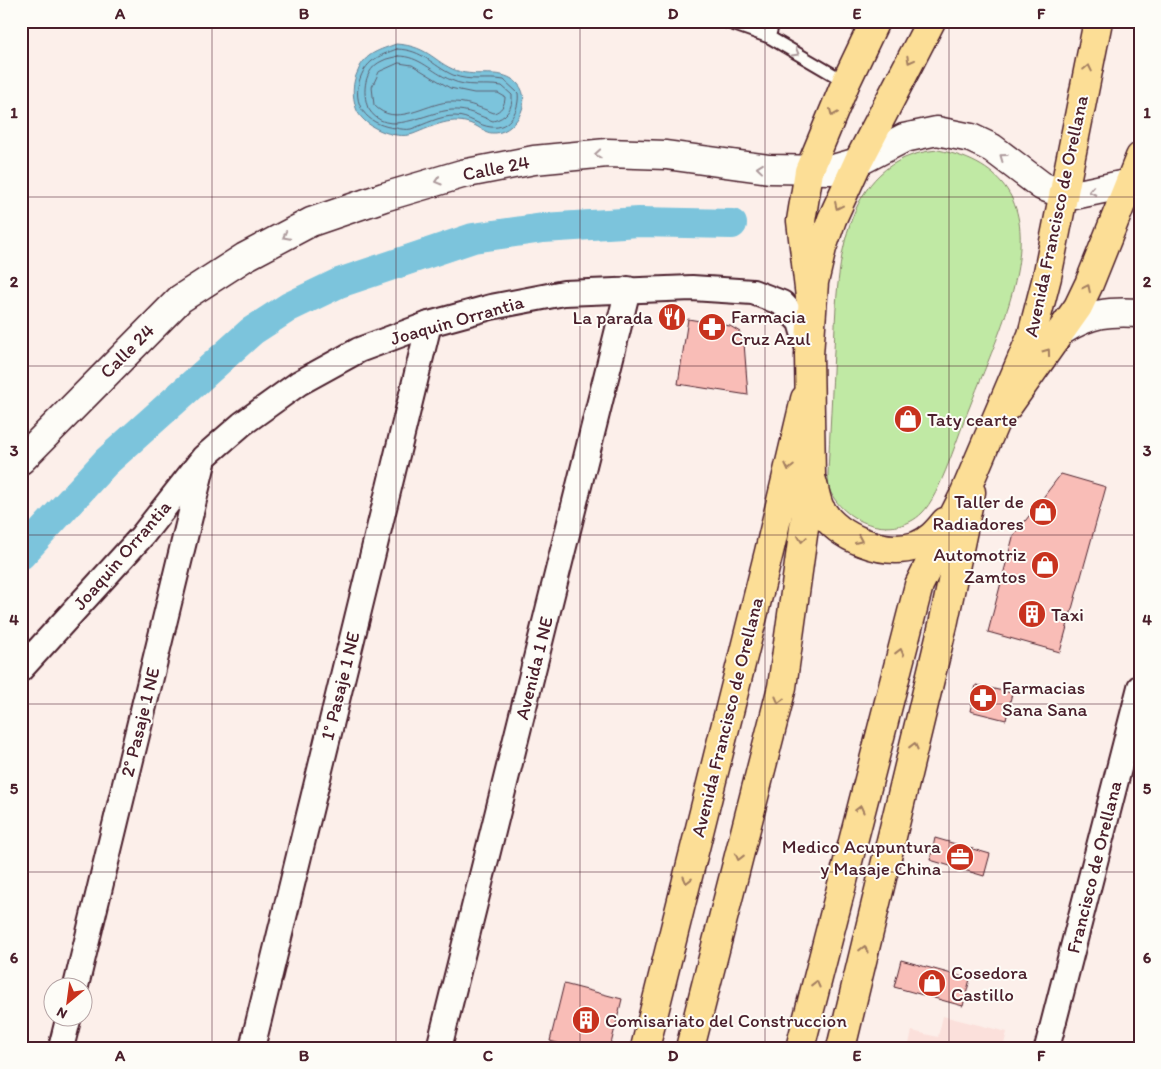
<svg xmlns="http://www.w3.org/2000/svg" width="1161" height="1069" font-family="Itim,sans-serif">
<rect width="100%" height="100%" fill="#fcefea"/>
<filter id="ink" filterUnits="userSpaceOnUse"><feTurbulence type="fractalNoise" baseFrequency=".02" numOctaves="2"/><feDisplacementMap in="SourceGraphic" scale="10" xChannelSelector="R" yChannelSelector="G"/><feConvolveMatrix kernelMatrix="1 2 1 2 8 2 1 2 1" color-interpolation-filters="sRGB"/></filter>
<g filter="url(#ink)">
<polygon fill="#fbe0db" points="943,1016 1007,1032 1003,1048 908,1048 912,1031 938,1037"/>
<path fill="#c0e9a4" stroke="#858468" d="M 938,150 C 1079,178 1003,321 970,406 C 959,432 940,496 922,513 C 895,540 846,525 830,491 C 828,486 828,478 828,473 C 830,432 832,391 834,351 C 837,275 838,158 938,150 Z"/>
<path fill="#7bc4dc" stroke="#678295" d="M 396,44 C 431,46 435,65 461,72 C 481,77 503,68 518,84 C 534,102 514,135 492,133 C 486,133 479,127 474,125 C 452,115 434,126 413,134 C 395,140 362,127 356,108 C 352,95 352,83 358,71 C 365,53 380,50 396,44 Z"/>
<g fill="none" stroke-linecap="round" stroke-linejoin="round">
<g stroke="#5e6172" stroke-width="1">
<path d="M 397,49 C 424,50 431,65 453,75 C 470,82 487,77 504,80 L 518,93 C 520,108 510,130 491,127 C 479,126 469,116 455,116 C 439,116 426,124 411,129 C 407,130 400,129 396,128 C 371,126 352,109 359,82 C 365,61 378,56 397,49 Z"/>
<path d="M 398,56 C 420,56 431,72 451,80 C 468,88 484,83 502,86 L 512,95 C 513,109 506,118 493,121 C 479,116 468,109 452,110 C 426,111 387,140 368,108 C 362,92 364,69 382,61 C 387,58 393,58 398,56 Z"/>
<path d="M 399,63 L 412,65 L 450,88 L 474,93 L 498,93 L 505,97 C 505,105 501,111 494,113 C 478,107 466,101 448,102 C 425,104 395,128 374,105 L 372,87 L 379,72 Z"/>
</g>
<polyline stroke="#7bc4dc" stroke-width="30" points="21,555 106,462 252,331 289,307 339,283 473,238 543,228 639,222 732,224"/>
</g>
<g fill="#f9bdb7" stroke="#4a1f2b">
<polygon points="688,319 730,326 740,332 744,343 748,395 678,384"/>
<polygon points="1061,474 1106,487 1060,652 988,632 1013,537"/>
<polygon points="976,685 1012,693 1006,720 970,711"/>
<polygon points="935,838 990,854 984,876 930,860"/>
<polygon points="901,960 970,979 963,1006 894,987"/>
<polygon points="564,984 622,999 610,1048 575,1048 550,1041"/>
</g>
<g fill="none" stroke-linecap="round" stroke-linejoin="round">
<defs>
<g id="service">
<polyline points="724,21 769,37"/>
<polyline points="774,21 769,37 846,82"/>
</g>
<g id="minor">
<polyline points="21,669 142,536 204,457 242,424 299,383 359,350 429,324 491,307 564,293 692,288 753,292 782,303 800,322 808,349"/>
<polyline points="76,986 203,463"/>
<polyline points="61,1048 69,1016"/>
<polyline points="252,1048 429,324"/>
<polyline points="439,1048 628,289"/>
<polyline points="1047,1048 1140,687"/>
</g>
<g id="tertiary">
<path d="M 1063,330 C 1091,313 1108,311 1140,313"/>
<polyline points="21,460 180,299 245,257 311,222 384,197 462,174 534,160 607,153 666,155 769,169 830,170 858,162 904,138 937,131 971,138 992,148 1042,186 1063,194 1074,195 1140,181"/>
</g>
<g id="primary">
<polyline points="810,297 801,221 809,171 846,82 875,21"/>
<polyline points="1008,406 1078,307 1089,284 1140,157"/>
<polyline points="645,1048 769,552 805,399"/>
<polyline points="841,1048 943,625 971,492"/>
</g>
<g id="trunk">
<path d="M 812,481 C 815,490 816,502 821,510 C 839,538 883,556 916,546 C 929,541 937,532 945,522"/>
<polyline points="690,1048 782,687 811,477 809,355 814,282 822,248 832,219 858,162 931,21"/>
<polyline points="800,1048 919,585 963,497 1032,335 1047,277 1098,21"/>
</g>
</defs>
<use href="#service" stroke="#4a1f2b" stroke-width="15"/>
<use href="#minor" stroke="#4a1f2b" stroke-width="28"/>
<use href="#tertiary" stroke="#4a1f2b" stroke-width="31"/>
<use href="#primary" stroke="#4a1f2b" stroke-width="31"/>
<use href="#trunk" stroke="#4a1f2b" stroke-width="31"/>
<use href="#service" stroke="#fdfcf7" stroke-width="11"/>
<use href="#minor" stroke="#fdfcf7" stroke-width="24"/>
<use href="#tertiary" stroke="#fdfcf7" stroke-width="28"/>
<use href="#primary" stroke="#fcde96" stroke-width="28"/>
<use href="#trunk" stroke="#fcde96" stroke-width="28"/>
</g>
<defs><path id="oneway-chevron" d="M-2-3.5L2.5 0L-2 3.5" fill="none" stroke-width="1.6" stroke-linecap="round" stroke-linejoin="round" transform="scale(1.25)"/></defs>
<g stroke="#ac999b">
<use href="#oneway-chevron" transform="translate(796 53) rotate(30)"/>
<use href="#oneway-chevron" transform="translate(598 154) rotate(175)"/>
<use href="#oneway-chevron" transform="translate(1003 157) rotate(-144)"/>
<use href="#oneway-chevron" transform="translate(760 168) rotate(-174)"/>
<use href="#oneway-chevron" transform="translate(438 181) rotate(163)"/>
<use href="#oneway-chevron" transform="translate(1092 191) rotate(168)"/>
<use href="#oneway-chevron" transform="translate(286 236) rotate(152)"/>
</g>
<g stroke="#a37e60">
<use href="#oneway-chevron" transform="translate(910 60) rotate(118)"/>
<use href="#oneway-chevron" transform="translate(1088 68) rotate(-78)"/>
<use href="#oneway-chevron" transform="translate(833 113) rotate(113)"/>
<use href="#oneway-chevron" transform="translate(838 206) rotate(115)"/>
<use href="#oneway-chevron" transform="translate(1087 288) rotate(-64)"/>
<use href="#oneway-chevron" transform="translate(1047 352) rotate(-54)"/>
<use href="#oneway-chevron" transform="translate(789 467) rotate(103)"/>
<use href="#oneway-chevron" transform="translate(802 539) rotate(98)"/>
<use href="#oneway-chevron" transform="translate(859 540) rotate(24)"/>
<use href="#oneway-chevron" transform="translate(900 652) rotate(-76)"/>
<use href="#oneway-chevron" transform="translate(779 700) rotate(104)"/>
<use href="#oneway-chevron" transform="translate(914 746) rotate(-76)"/>
<use href="#oneway-chevron" transform="translate(860 809) rotate(-76)"/>
<use href="#oneway-chevron" transform="translate(739 857) rotate(104)"/>
<use href="#oneway-chevron" transform="translate(687 880) rotate(104)"/>
<use href="#oneway-chevron" transform="translate(864 949) rotate(-76)"/>
<use href="#oneway-chevron" transform="translate(816 984) rotate(-76)"/>
</g>
</g>
<path fill="none" stroke="#4a1f2b" stroke-width="1" stroke-opacity="0.55" d="M 212,21 L 212,1048M 396,21 L 396,1048M 580,21 L 580,1048M 765,21 L 765,1048M 949,21 L 949,1048M 21,197 L 1140,197M 21,366 L 1140,366M 21,535 L 1140,535M 21,704 L 1140,704M 21,872 L 1140,872"/>
<defs>
<symbol id="restaurant-disc" viewBox="-11 -11 22 22"><circle r="9.5" fill="#c8321e" stroke="#fdfcf7"/><path d="M-5-6h1v4h1v-4h1v4h1v-4h1v5L-1.5 .5V6h-2V.5L-5-1ZM5-6V6H3V1.5H1.5Q1.5-4 5-6Z" fill="#fff"/></symbol>
<symbol id="pharmacy-disc" viewBox="-11 -11 22 22"><circle r="9.5" fill="#c8321e" stroke="#fdfcf7"/><path d="M-2-6h4v4h4v4h-4v4h-4v-4h-4v-4h4Z" fill="#fff"/></symbol>
<symbol id="shop-disc" viewBox="-11 -11 22 22"><circle r="9.5" fill="#c8321e" stroke="#fdfcf7"/><path d="M-5-2.5h2.3a2.7 3.5 0 0 1 5.4 0H5L5.5 6h-11ZM-1.5-2.5h3a1.5 2.3 0 0 0-3 0Z" fill="#fff"/></symbol>
<symbol id="building-disc" viewBox="-11 -11 22 22"><circle r="9.5" fill="#c8321e" stroke="#fdfcf7"/><path d="M-4-6H4V6H1V3H-1V6H-4ZM-2.5-4.3h1.7v1.8h-1.7ZM.8-4.3h1.7v1.8H.8ZM-2.5-1h1.7V.8h-1.7ZM.8-1h1.7V.8H.8Z" fill="#fff"/></symbol>
<symbol id="office-disc" viewBox="-11 -11 22 22"><circle r="9.5" fill="#c8321e" stroke="#fdfcf7"/><path d="M-6-3h4V-5.5h4V-3h4V5H-6ZM-1-4.5V-3h2v-1.5ZM-6 0V1H6V0Z" fill="#fff"/></symbol>
</defs>
<g fill-rule="evenodd">
<use href="#restaurant-disc" x="656" y="301" width="32" height="32"/>
<use href="#pharmacy-disc" x="696" y="311" width="32" height="32"/>
<use href="#shop-disc" x="892" y="403" width="32" height="32"/>
<use href="#shop-disc" x="1027" y="496" width="32" height="32"/>
<use href="#shop-disc" x="1029" y="549" width="32" height="32"/>
<use href="#building-disc" x="1016" y="598" width="32" height="32"/>
<use href="#pharmacy-disc" x="967" y="682" width="32" height="32"/>
<use href="#office-disc" x="944" y="841" width="32" height="32"/>
<use href="#shop-disc" x="916" y="967" width="32" height="32"/>
<use href="#building-disc" x="570" y="1004" width="32" height="32"/>
</g>
<g text-anchor="middle" dominant-baseline="central" stroke-width="4" stroke-linejoin="round" paint-order="stroke">
<g font-size="19" fill="#4a1f2b" stroke="#fdfcf7">
<text transform="translate(496 168) rotate(-11)">Calle 24</text>
<text transform="translate(1056 216) rotate(-78)">Avenida Francisco de Orellana</text>
<text transform="translate(457 320) rotate(-16)">Joaquin Orrantia</text>
<text transform="translate(127 351) rotate(-45)">Calle 24</text>
<text transform="translate(122 555) rotate(-49)">Joaquin Orrantia</text>
<text transform="translate(534 668) rotate(-76)">Avenida 1 NE</text>
<text transform="translate(340 686) rotate(-76)">1° Pasaje 1 NE</text>
<text transform="translate(727 717) rotate(-76)">Avenida Francisco de Orellana</text>
<text transform="translate(140 722) rotate(-76)">2° Pasaje 1 NE</text>
<text transform="translate(1094 867) rotate(-76)">Francisco de Orellana</text>
</g>
<g font-size="19" fill="#4a1f2b" stroke="#fdfcf7" text-anchor="start">
<text x="731" y="316">Farmacia<tspan x="731" dy="22">Cruz Azul</tspan></text>
<text x="653" y="317" text-anchor="end">La parada</text>
<text x="927" y="419">Taty cearte</text>
<text x="1024" y="501" text-anchor="end">Taller de<tspan x="1024" dy="22">Radiadores</tspan></text>
<text x="1026" y="554" text-anchor="end">Automotriz<tspan x="1026" dy="22">Zamtos</tspan></text>
<text x="1051" y="614">Taxi</text>
<text x="1002" y="687">Farmacias<tspan x="1002" dy="22">Sana Sana</tspan></text>
<text x="941" y="846" text-anchor="end">Medico Acupuntura<tspan x="941" dy="22">y Masaje China</tspan></text>
<text x="951" y="972">Cosedora<tspan x="951" dy="22">Castillo</tspan></text>
<text x="605" y="1020">Comisariato del Construccion</text>
</g>
</g>
<rect width="1161" height="1069" fill="none" stroke="#fdfcf7" stroke-width="55"/>
<g transform="translate(68 1002) rotate(209)"><circle r="24" fill="#fdfcf7" stroke="#b5a4a5"/>
<path d="M0-4L9 19L0 12L-9 19Z" fill="#c8321e"/>
<text y="-8" font-size="14" font-weight="bold" text-anchor="middle" fill="#4a1f2b">N</text>
</g>
<rect x="28" y="28" width="1106" height="1014" fill="none" stroke="#4a1f2b" stroke-width="2"/>
<g font-size="16" text-anchor="middle" font-weight="bold" fill="#4a1f2b">
<text x="120" y="19">A</text>
<text x="304" y="19">B</text>
<text x="488" y="19">C</text>
<text x="673" y="19">D</text>
<text x="857" y="19">E</text>
<text x="1041" y="19">F</text>
<text x="14" y="118">1</text>
<text x="1147" y="118">1</text>
<text x="14" y="287">2</text>
<text x="1147" y="287">2</text>
<text x="14" y="456">3</text>
<text x="1147" y="456">3</text>
<text x="14" y="625">4</text>
<text x="1147" y="625">4</text>
<text x="14" y="794">5</text>
<text x="1147" y="794">5</text>
<text x="14" y="963">6</text>
<text x="1147" y="963">6</text>
<text x="120" y="1061">A</text>
<text x="304" y="1061">B</text>
<text x="488" y="1061">C</text>
<text x="673" y="1061">D</text>
<text x="857" y="1061">E</text>
<text x="1041" y="1061">F</text>
</g>
</svg>
